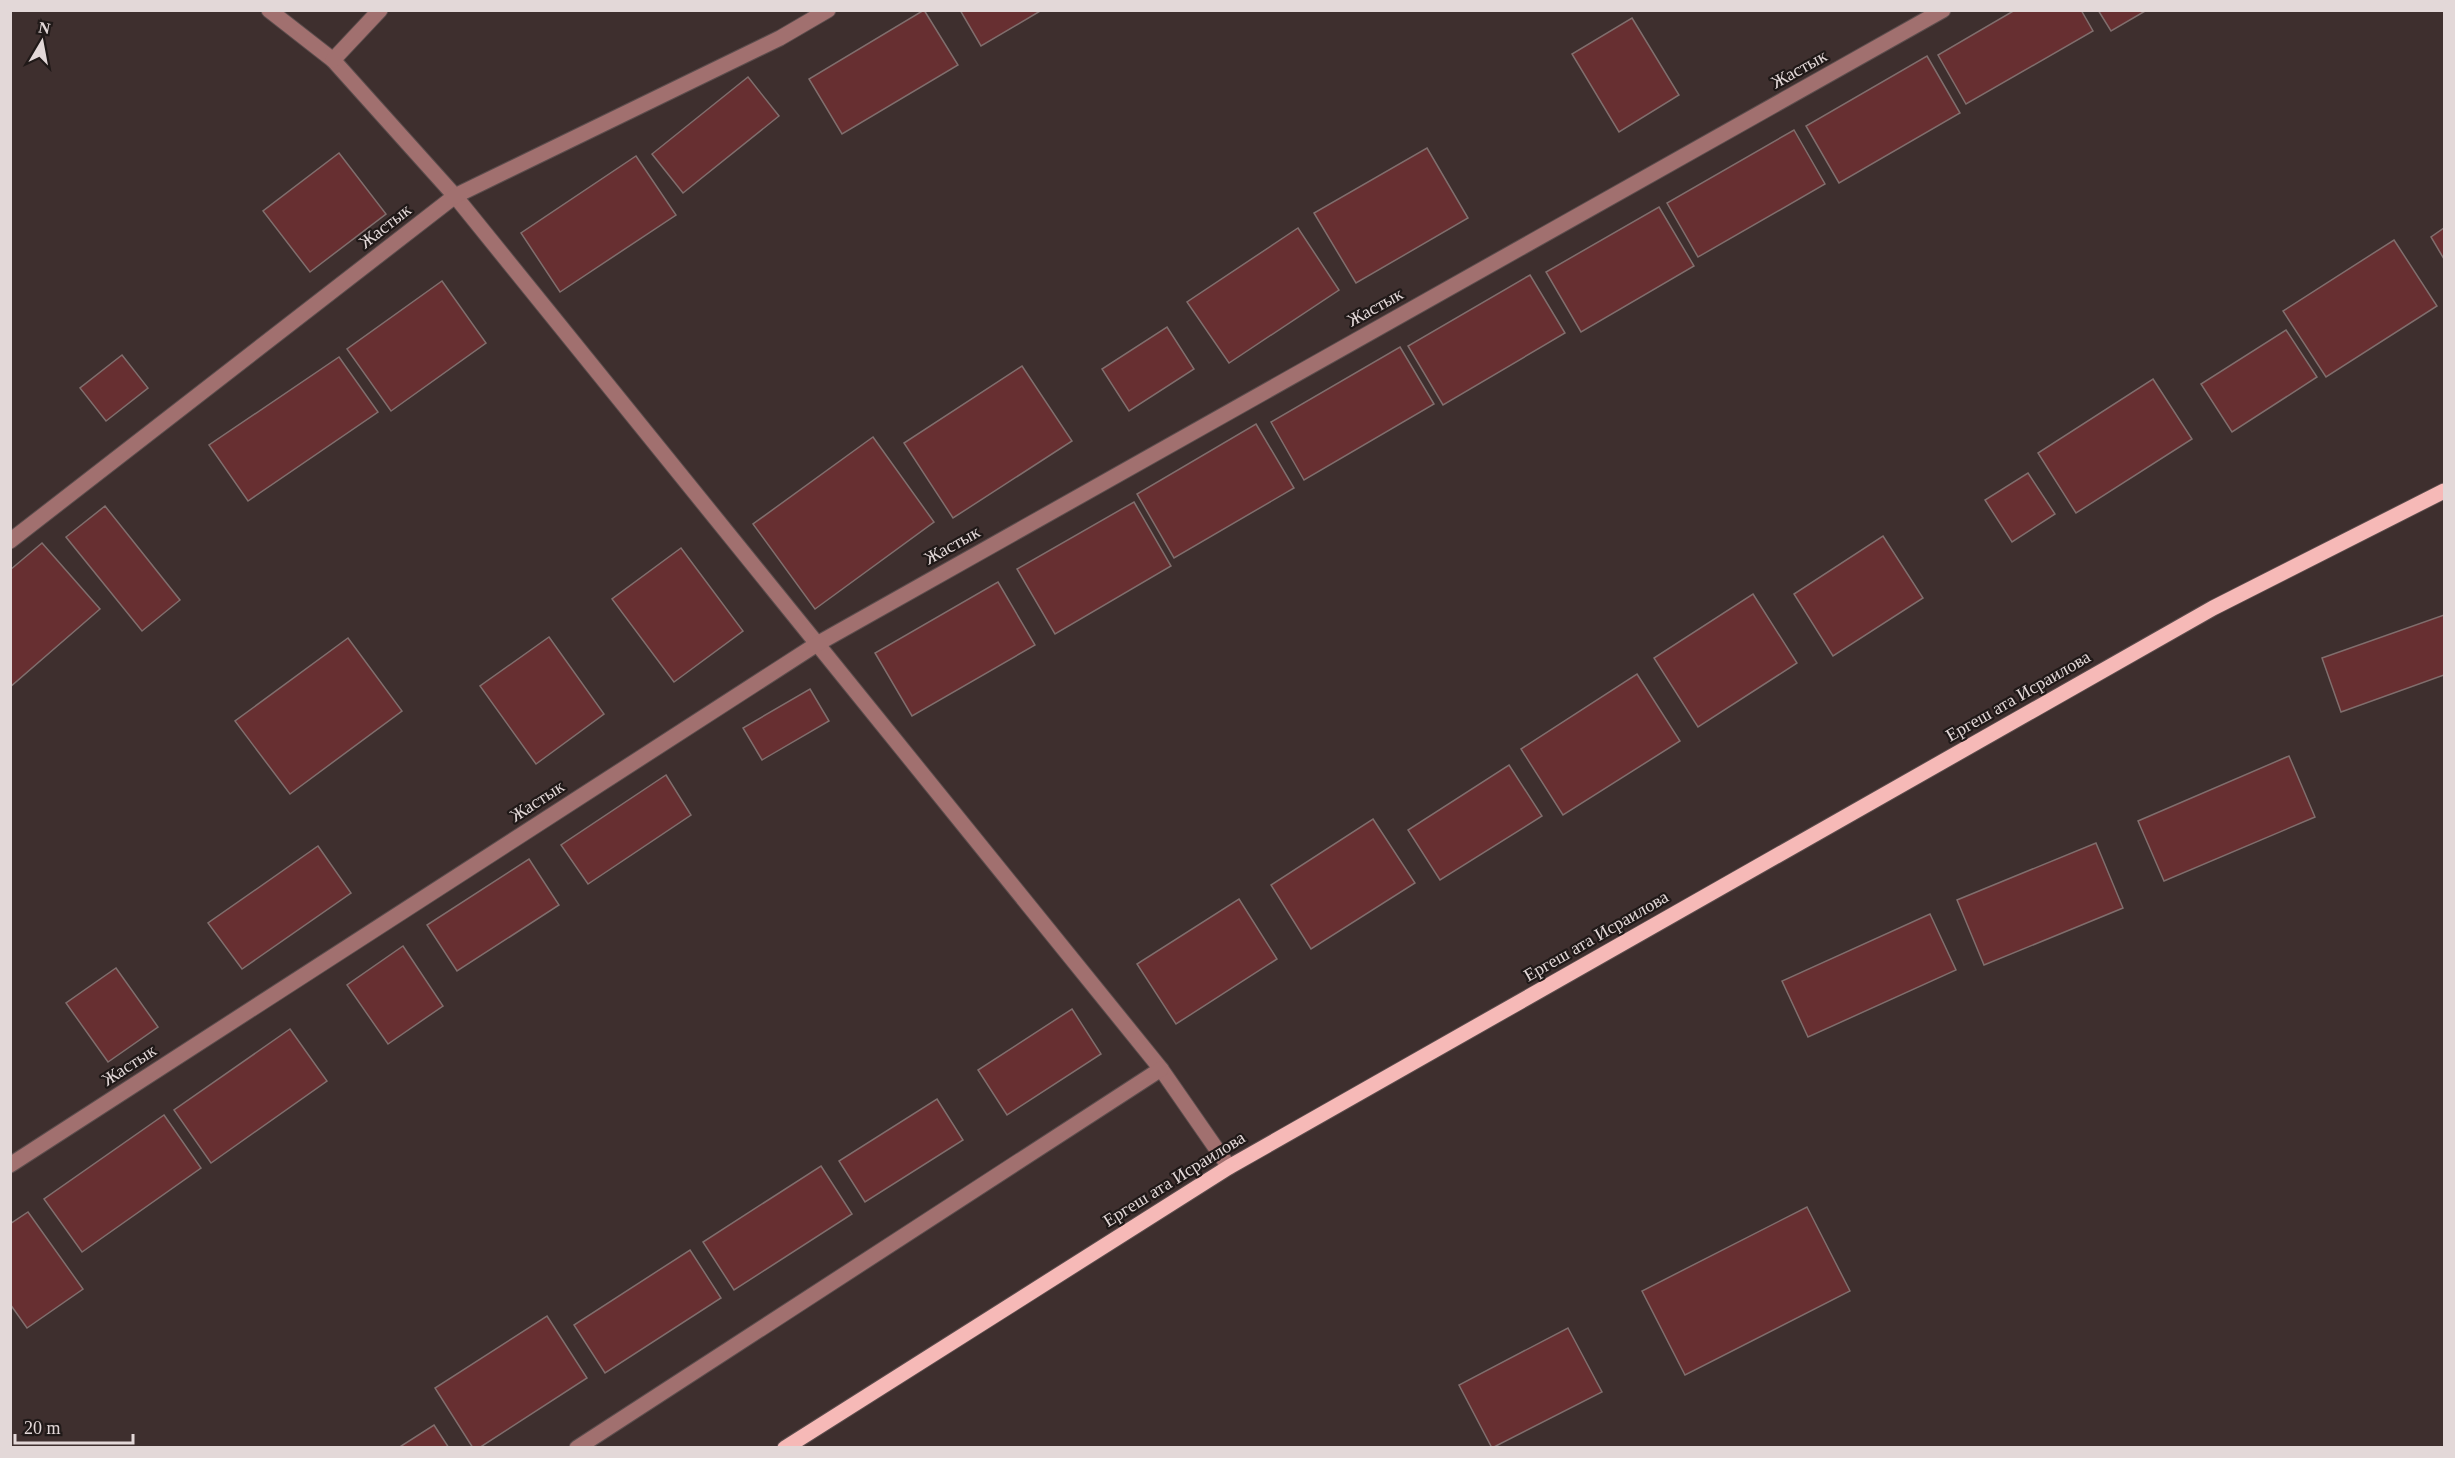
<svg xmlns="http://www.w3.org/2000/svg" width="2455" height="1458" font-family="Georgia,serif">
<rect width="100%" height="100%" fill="#3e2f2e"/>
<g fill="#672f31" stroke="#806e6d" stroke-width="1.5">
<polygon points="924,10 958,65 842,134 809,79"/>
<polygon points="960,10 1042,10 981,46"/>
<polygon points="2015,10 2081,10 2093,31 1966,104 1938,55"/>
<polygon points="2098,10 2147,10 2111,31"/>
<polygon points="1632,18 1679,95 1619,132 1572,54"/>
<polygon points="1927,56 1960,113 1839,183 1806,126"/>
<polygon points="748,77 779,116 683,193 652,154"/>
<polygon points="1794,130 1825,184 1698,257 1667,203"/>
<polygon points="1427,148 1468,218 1356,283 1314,213"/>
<polygon points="339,153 386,214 310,272 263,211"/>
<polygon points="636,156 676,215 560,292 521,233"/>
<polygon points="1659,207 1694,266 1581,332 1546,272"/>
<polygon points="1298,228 1339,290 1229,363 1187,302"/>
<polygon points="2444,228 2444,259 2431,237"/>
<polygon points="2394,240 2437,306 2326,377 2283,311"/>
<polygon points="1530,275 1565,333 1443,405 1408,346"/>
<polygon points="442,281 486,343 391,411 347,349"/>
<polygon points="1167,327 1194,369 1129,411 1102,369"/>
<polygon points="2286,330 2317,377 2232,432 2201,384"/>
<polygon points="1400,347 1434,404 1304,480 1271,422"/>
<polygon points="122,355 148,388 106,421 80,388"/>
<polygon points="339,357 378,412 248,501 209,445"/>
<polygon points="1022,366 1072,441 953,518 904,443"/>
<polygon points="2153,379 2192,439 2076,513 2038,453"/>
<polygon points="1256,424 1294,488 1174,558 1137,494"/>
<polygon points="873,437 934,522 815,609 753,524"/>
<polygon points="2028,473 2055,514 2012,542 1985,500"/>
<polygon points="1134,502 1171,566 1055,634 1017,569"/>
<polygon points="105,506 180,600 142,631 66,537"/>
<polygon points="1883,536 1923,598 1833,656 1794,594"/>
<polygon points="42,543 100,609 10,687 10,570"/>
<polygon points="681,548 743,631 674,682 612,599"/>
<polygon points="998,582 1035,645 912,716 875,653"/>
<polygon points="1753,594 1797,663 1698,727 1654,658"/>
<polygon points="2444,615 2444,675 2341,712 2322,658"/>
<polygon points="549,637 604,714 536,764 480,686"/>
<polygon points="348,638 402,711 290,794 235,721"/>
<polygon points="1637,674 1680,741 1563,815 1521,749"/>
<polygon points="810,689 829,721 762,760 743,728"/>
<polygon points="2289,756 2315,817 2164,881 2138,821"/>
<polygon points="1509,765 1542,816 1440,880 1408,830"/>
<polygon points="666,775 691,815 588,884 561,845"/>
<polygon points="1373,819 1415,883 1311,949 1271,885"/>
<polygon points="2096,843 2123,908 1984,965 1957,900"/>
<polygon points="318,846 351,893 242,969 208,923"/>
<polygon points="529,859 559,905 457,971 427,925"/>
<polygon points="1239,899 1277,959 1176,1024 1137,964"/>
<polygon points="1930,914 1956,970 1808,1037 1782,981"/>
<polygon points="403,946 443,1006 388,1044 347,985"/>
<polygon points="116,968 158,1027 108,1062 66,1003"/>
<polygon points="1072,1009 1101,1054 1007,1115 978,1070"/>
<polygon points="290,1029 327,1081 211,1163 174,1110"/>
<polygon points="937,1099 963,1140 865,1202 839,1161"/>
<polygon points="164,1115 201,1168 82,1252 44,1199"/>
<polygon points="821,1166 852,1214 734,1290 703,1242"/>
<polygon points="1807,1207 1850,1291 1685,1375 1642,1291"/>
<polygon points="28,1212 83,1289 27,1328 10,1304 10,1224"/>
<polygon points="690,1250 721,1298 605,1373 574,1325"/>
<polygon points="547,1316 587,1378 479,1448 473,1448 435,1388"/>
<polygon points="1568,1328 1602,1392 1492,1448 1459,1385"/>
<polygon points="434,1425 449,1448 398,1448"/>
</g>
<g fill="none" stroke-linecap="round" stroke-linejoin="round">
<defs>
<g id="minor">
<polyline points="269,10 333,60 455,196 1161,1069 1229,1167"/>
<polyline points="333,60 380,10"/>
<polyline points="10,541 455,196 780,38 828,10"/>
<polyline points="10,1165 817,644 1943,10"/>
<polyline points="577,1448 1161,1069"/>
</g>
<polyline id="major" points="785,1448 1229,1167 2213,608 2444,491"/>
</defs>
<use href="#minor" stroke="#5c4d4d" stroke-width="17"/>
<use href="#major" stroke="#5c4d4d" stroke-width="17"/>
<use href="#minor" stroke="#a1706f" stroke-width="15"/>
<use href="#major" stroke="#f6b9b7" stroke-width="15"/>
</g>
<g text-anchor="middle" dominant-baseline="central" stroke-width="4.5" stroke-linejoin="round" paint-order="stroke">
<g font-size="18" fill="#e3d8d8" stroke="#201918">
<text transform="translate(1799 69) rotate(-29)">Жастык</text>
<text transform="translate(385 226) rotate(-38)">Жастык</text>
<text transform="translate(1375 307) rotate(-29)">Жастык</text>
<text transform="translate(952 545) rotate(-29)">Жастык</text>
<text transform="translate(2018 696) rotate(-30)">Ергеш ата Исраилова</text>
<text transform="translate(537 801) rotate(-33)">Жастык</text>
<text transform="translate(1596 936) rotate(-30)">Ергеш ата Исраилова</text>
<text transform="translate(129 1065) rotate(-33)">Жастык</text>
<text transform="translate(1174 1179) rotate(-32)">Ергеш ата Исраилова</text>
</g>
</g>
<rect width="2455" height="1458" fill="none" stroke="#e3d8d8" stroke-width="24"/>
<g transform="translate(42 42) rotate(10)" stroke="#201918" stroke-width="4.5" paint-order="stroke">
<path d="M0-4.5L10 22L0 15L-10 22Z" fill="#e3d8d8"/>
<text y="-9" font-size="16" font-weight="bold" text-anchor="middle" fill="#e3d8d8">N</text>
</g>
<path d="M15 1434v9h118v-9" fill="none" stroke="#e3d8d8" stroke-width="3"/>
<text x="24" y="1434" font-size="18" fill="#e3d8d8" stroke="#201918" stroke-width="4.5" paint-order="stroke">20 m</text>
</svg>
